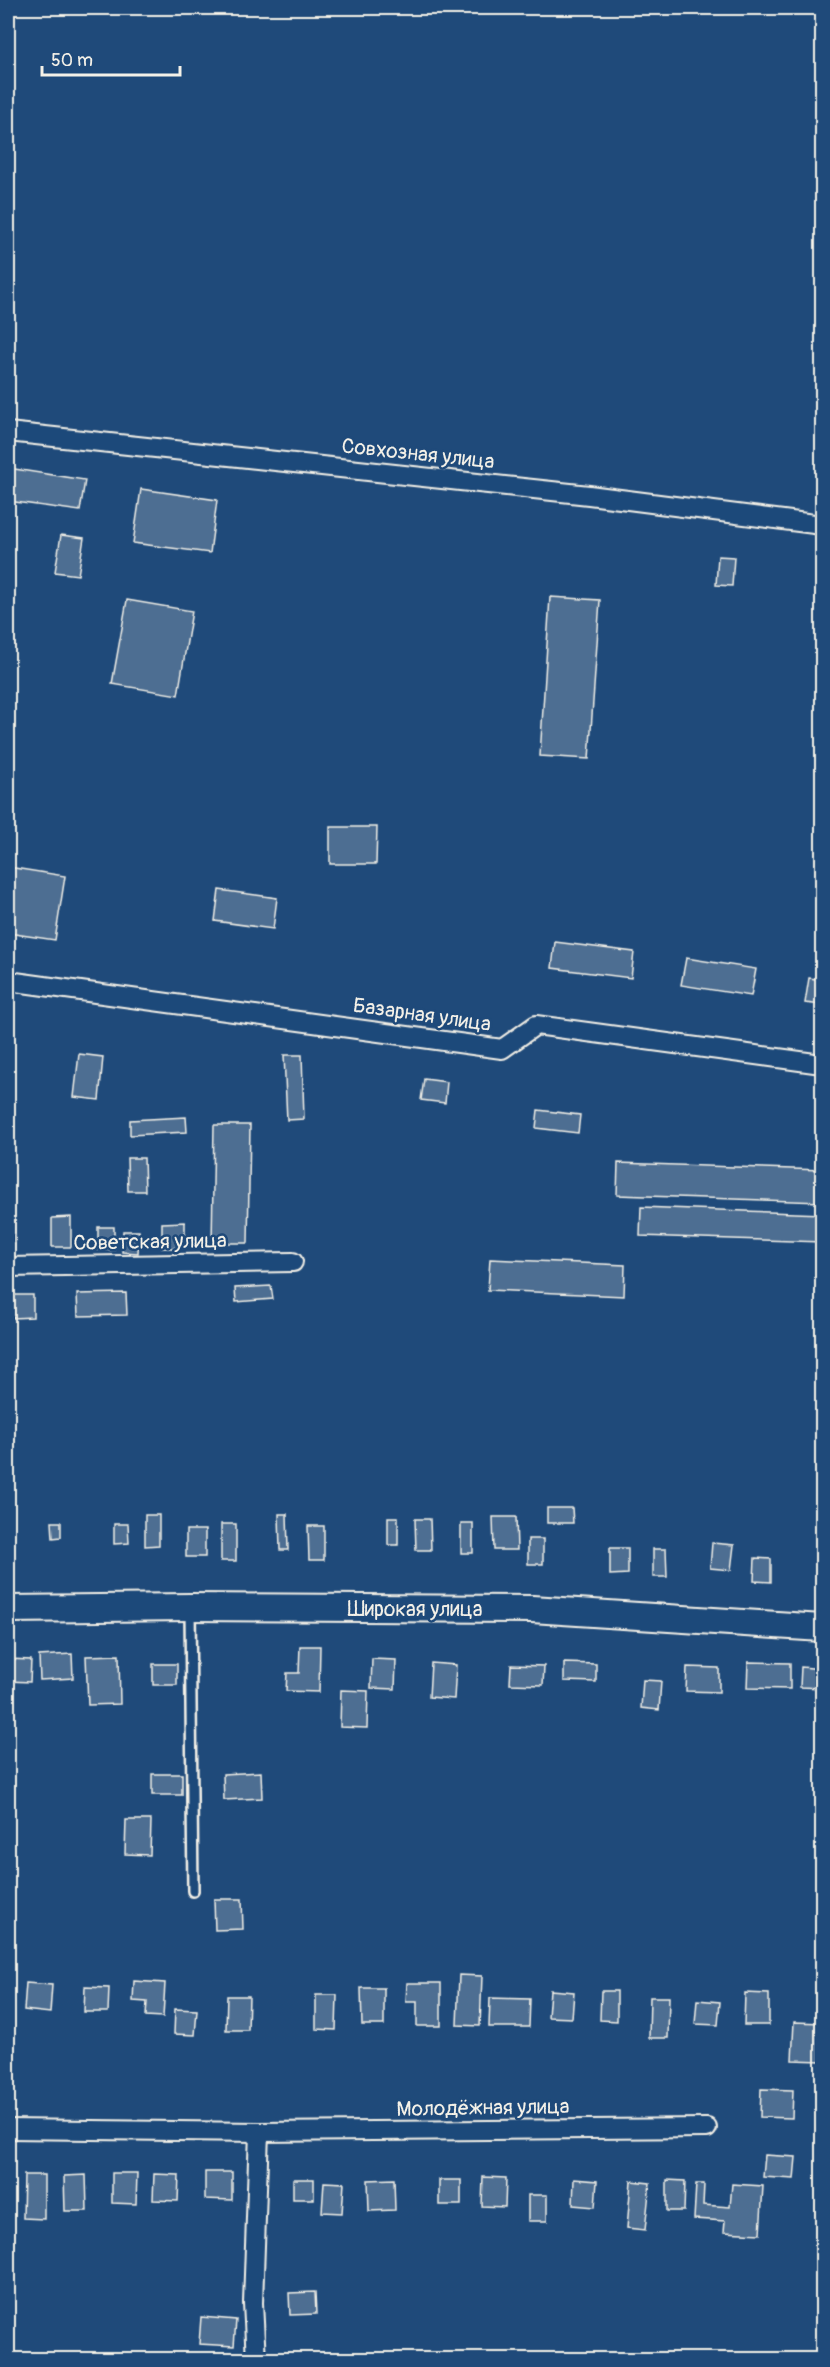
<svg xmlns="http://www.w3.org/2000/svg" width="830" height="2367" font-family="Pangolin,sans-serif">
<rect width="100%" height="100%" fill="#1f4a7a"/>
<filter id="ink" filterUnits="userSpaceOnUse"><feTurbulence type="fractalNoise" baseFrequency=".0167" numOctaves="2"/><feDisplacementMap in="SourceGraphic" scale="12" xChannelSelector="R" yChannelSelector="G"/><feConvolveMatrix kernelMatrix="1 2 1 2 8 2 1 2 1" color-interpolation-filters="sRGB"/></filter>
<g filter="url(#ink)">
<g fill="#4d6e92" stroke="#f4f1e8" stroke-width="1.5">
<polygon points="8,468 85,480 80,511 8,501"/>
<polygon points="141,489 217,500 210,553 133,543"/>
<polygon points="61,535 84,538 78,575 55,572"/>
<polygon points="718,556 734,557 732,586 716,585"/>
<polygon points="550,597 600,600 589,759 540,756"/>
<polygon points="127,600 192,611 178,695 112,684"/>
<polygon points="822,781 822,818 818,817"/>
<polygon points="330,827 377,827 376,864 330,864"/>
<polygon points="8,867 65,876 55,940 8,933"/>
<polygon points="219,890 277,898 273,929 215,921"/>
<polygon points="555,942 634,952 631,978 552,968"/>
<polygon points="686,958 756,969 751,996 681,985"/>
<polygon points="809,978 822,980 822,1005 805,1003"/>
<polygon points="79,1054 103,1057 99,1100 74,1097"/>
<polygon points="284,1055 302,1055 304,1119 287,1120"/>
<polygon points="424,1079 447,1082 445,1103 421,1100"/>
<polygon points="538,1110 580,1115 578,1133 536,1128"/>
<polygon points="186,1117 187,1132 130,1135 130,1120"/>
<polygon points="214,1125 250,1125 248,1243 212,1243"/>
<polygon points="127,1158 144,1158 145,1191 128,1191"/>
<polygon points="618,1163 822,1170 822,1202 617,1195"/>
<polygon points="641,1207 822,1214 822,1242 640,1236"/>
<polygon points="71,1217 71,1247 52,1247 52,1218"/>
<polygon points="185,1222 185,1248 162,1248 162,1223"/>
<rect x="8" y="1224" width="5" height="25"/>
<rect x="98" y="1227" width="16" height="23"/>
<polygon points="123,1231 139,1231 138,1253 122,1252"/>
<polygon points="490,1259 625,1265 624,1296 488,1290"/>
<polygon points="271,1286 273,1299 236,1302 235,1288"/>
<polygon points="126,1293 127,1315 78,1316 77,1294"/>
<polygon points="13,1295 33,1295 33,1317 13,1318"/>
<polygon points="547,1508 572,1508 573,1523 547,1523"/>
<polygon points="279,1514 287,1514 288,1550 280,1550"/>
<polygon points="145,1515 159,1515 159,1545 145,1546"/>
<rect x="388" y="1517" width="10" height="28"/>
<polygon points="493,1517 516,1517 517,1550 494,1550"/>
<polygon points="415,1519 430,1519 431,1550 416,1550"/>
<polygon points="52,1522 61,1522 61,1537 53,1538"/>
<rect x="461" y="1523" width="12" height="30"/>
<polygon points="114,1524 128,1524 129,1543 114,1544"/>
<rect x="221" y="1524" width="15" height="37"/>
<polygon points="308,1526 324,1526 324,1560 309,1560"/>
<rect x="186" y="1530" width="19" height="27"/>
<rect x="528" y="1539" width="15" height="25"/>
<polygon points="712,1543 734,1545 731,1570 710,1568"/>
<polygon points="610,1548 628,1548 628,1574 610,1575"/>
<polygon points="653,1549 666,1549 667,1577 653,1577"/>
<polygon points="755,1558 771,1559 771,1582 754,1581"/>
<polygon points="300,1646 320,1646 319,1692 286,1691 287,1673 299,1673"/>
<polygon points="72,1654 73,1678 40,1680 39,1656"/>
<polygon points="119,1655 120,1704 88,1705 86,1656"/>
<polygon points="8,1659 31,1660 30,1682 8,1681"/>
<polygon points="372,1659 396,1660 395,1689 371,1688"/>
<polygon points="748,1662 790,1663 790,1689 747,1688"/>
<polygon points="431,1663 456,1665 454,1699 429,1697"/>
<polygon points="564,1663 596,1664 596,1682 564,1681"/>
<rect x="153" y="1664" width="24" height="21"/>
<polygon points="511,1665 544,1666 543,1685 510,1684"/>
<polygon points="687,1667 719,1668 719,1692 686,1691"/>
<polygon points="801,1667 822,1669 822,1688 800,1687"/>
<polygon points="643,1680 661,1681 659,1710 641,1708"/>
<polygon points="341,1690 368,1691 367,1728 340,1727"/>
<polygon points="261,1772 262,1798 224,1800 223,1774"/>
<rect x="152" y="1774" width="30" height="21"/>
<polygon points="126,1820 151,1820 150,1855 125,1854"/>
<polygon points="214,1899 242,1899 243,1929 215,1930"/>
<polygon points="459,1975 482,1976 480,2026 457,2025"/>
<polygon points="134,1981 165,1983 163,2017 146,2016 147,2002 133,2001"/>
<polygon points="26,1983 52,1985 50,2013 24,2010"/>
<polygon points="407,1983 441,1983 441,2026 417,2026 417,2002 406,2002"/>
<polygon points="85,1987 109,1988 108,2012 84,2012"/>
<polygon points="361,1988 384,1988 384,2025 362,2025"/>
<polygon points="550,1990 574,1992 572,2018 548,2017"/>
<polygon points="601,1991 617,1991 617,2021 600,2020"/>
<polygon points="745,1993 769,1994 769,2025 744,2025"/>
<polygon points="316,1995 337,1995 336,2030 316,2029"/>
<polygon points="227,1996 249,1996 248,2030 226,2030"/>
<polygon points="650,1997 669,1997 668,2038 649,2038"/>
<polygon points="490,1998 530,1999 529,2027 489,2027"/>
<polygon points="697,2000 720,2002 718,2025 695,2024"/>
<polygon points="175,2009 197,2010 195,2035 174,2034"/>
<polygon points="794,2022 822,2023 822,2061 792,2060"/>
<polygon points="761,2089 793,2090 792,2118 760,2117"/>
<polygon points="765,2155 796,2157 794,2179 763,2177"/>
<polygon points="205,2172 232,2172 232,2200 205,2199"/>
<polygon points="112,2173 137,2173 136,2204 112,2203"/>
<polygon points="154,2174 179,2175 178,2201 153,2200"/>
<polygon points="24,2175 44,2175 44,2219 23,2218"/>
<polygon points="86,2175 87,2211 65,2211 64,2176"/>
<polygon points="483,2177 506,2178 505,2207 482,2206"/>
<rect x="293" y="2179" width="21" height="20"/>
<polygon points="394,2179 395,2210 369,2211 368,2180"/>
<polygon points="574,2179 597,2181 595,2207 573,2205"/>
<rect x="439" y="2180" width="22" height="25"/>
<polygon points="667,2180 685,2181 684,2211 667,2211"/>
<polygon points="631,2181 650,2183 645,2230 627,2228"/>
<polygon points="324,2182 344,2183 342,2213 322,2212"/>
<polygon points="696,2184 704,2184 703,2205 730,2207 732,2184 763,2186 760,2234 724,2232 725,2221 694,2219"/>
<rect x="528" y="2195" width="19" height="26"/>
<polygon points="315,2292 316,2314 290,2315 289,2293"/>
<polygon points="201,2317 236,2320 234,2346 199,2344"/>
</g>
<g fill="none" stroke-linecap="round" stroke-linejoin="round">
<defs>
<polyline id="lane" points="190,1609 193,1891"/>
<g id="street">
<polyline points="8,432 589,495 822,525"/>
<polyline points="8,981 502,1049 536,1025 822,1064"/>
<polyline points="8,1267 293,1262"/>
<polyline points="8,2129 259,2132 707,2128"/>
<polyline points="256,2360 253,2303 259,2132"/>
</g>
<polyline id="secondary" points="8,1609 190,1607 532,1609 822,1628"/>
</defs>
<use href="#lane" stroke="#f4f1e8" stroke-width="14"/>
<use href="#street" stroke="#f4f1e8" stroke-width="22"/>
<use href="#secondary" stroke="#f4f1e8" stroke-width="30"/>
<use href="#lane" stroke="#1f4a7a" stroke-width="9"/>
<use href="#street" stroke="#1f4a7a" stroke-width="18"/>
<use href="#secondary" stroke="#1f4a7a" stroke-width="26"/>
</g>
</g>
<g text-anchor="middle" dominant-baseline="central" stroke-width="5" stroke-linejoin="round" paint-order="stroke">
<g font-size="21" fill="#f4f1e8" stroke="#1f4a7a">
<text transform="translate(418 454) rotate(6)">Совхозная улица</text>
<text transform="translate(422 1015) rotate(8)">Базарная улица</text>
<text transform="translate(150 1242) rotate(-1)">Советская улица</text>
<text x="415" y="1609">Широкая улица</text>
<text transform="translate(483 2108) rotate(-1)">Молодёжная улица</text>
</g>
</g>
<rect width="830" height="2367" fill="none" stroke="#1f4a7a" stroke-width="30"/>
<rect x="15" y="15" width="800" height="2337" fill="none" stroke="#f4f1e8" stroke-width="2" filter="url(#ink)"/>
<path d="M42 66v9h138v-9" fill="none" stroke="#f4f1e8" stroke-width="3"/>
<text x="51" y="66" font-size="18" fill="#f4f1e8" stroke="#1f4a7a" stroke-width="4.5" paint-order="stroke">50 m</text>
</svg>
